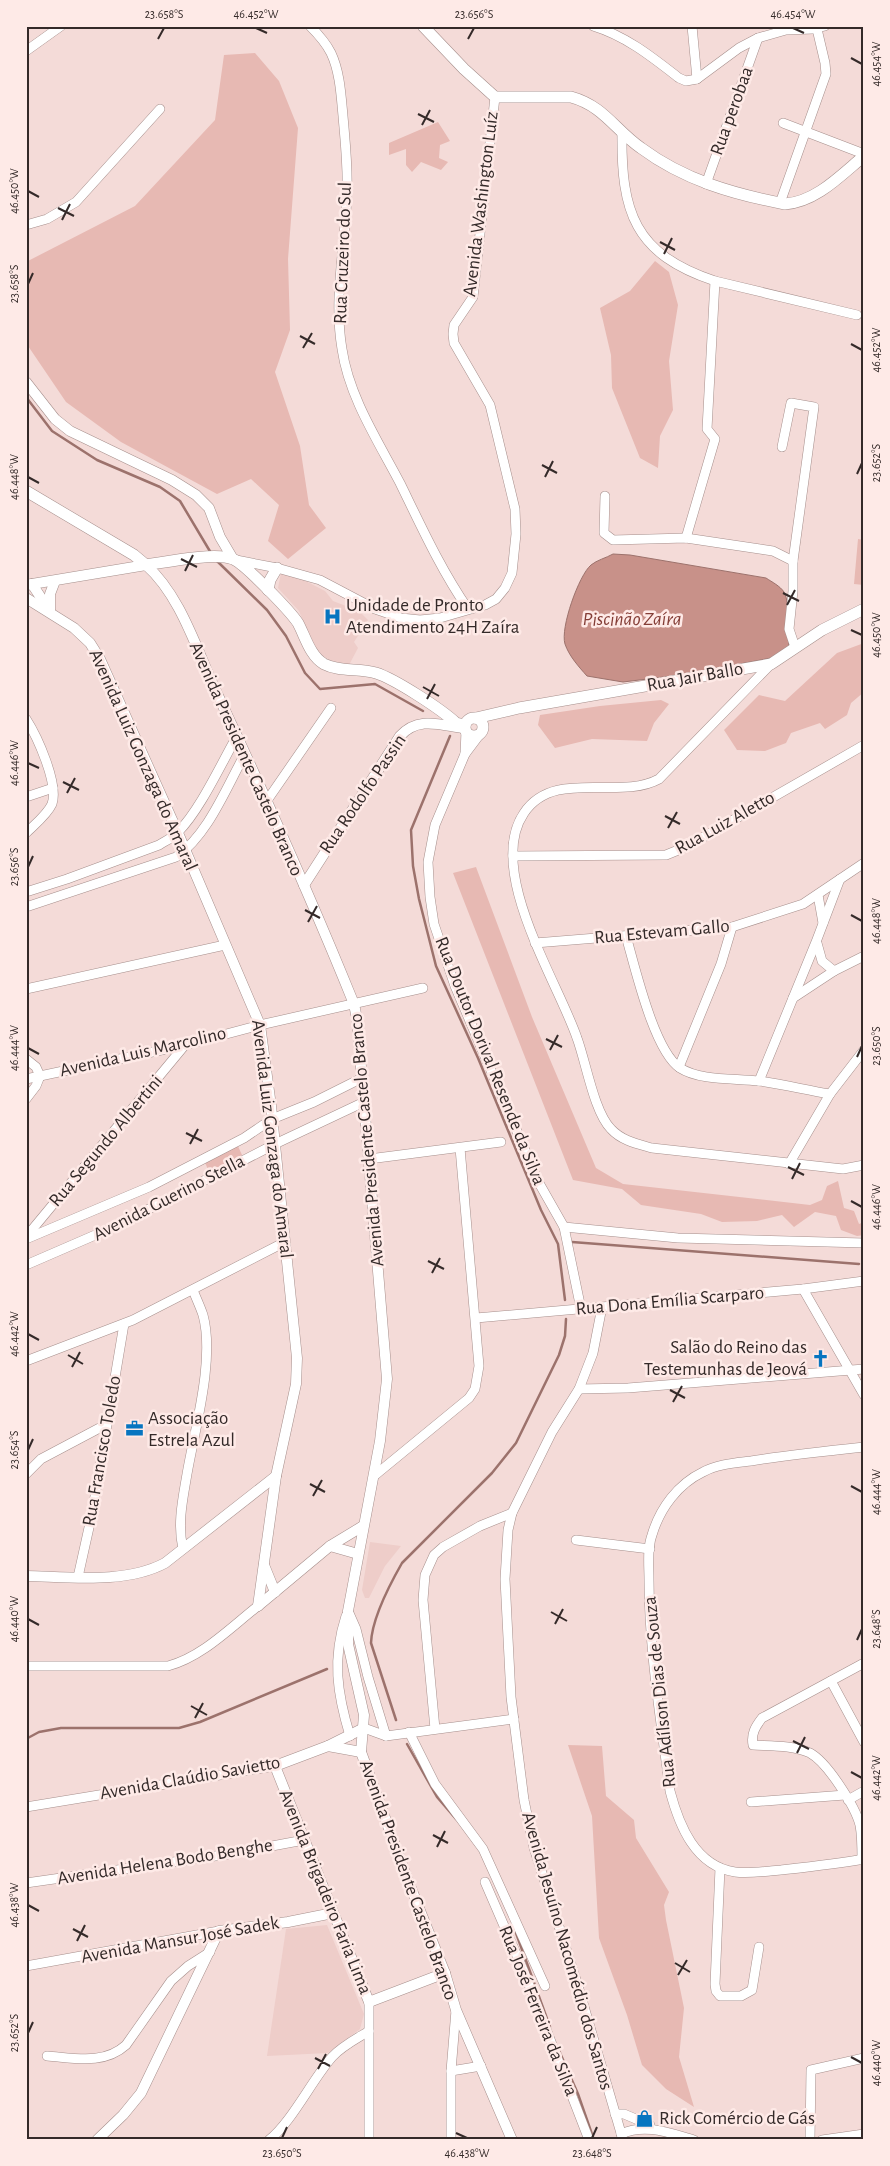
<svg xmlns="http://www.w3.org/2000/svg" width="890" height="2166" font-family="'Alegreya Sans',sans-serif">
<rect width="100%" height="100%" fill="#f4dbd8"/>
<g fill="#eecdc9">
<polygon points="281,573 294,575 325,591 333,601 359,611 368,620 354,642 358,648 349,665 329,660 316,651 299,611 278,588"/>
<polygon points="370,1542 401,1546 385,1566 369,1598 365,1598 362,1590"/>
<polygon points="327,1925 364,2014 360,2029 328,2053 267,2056 286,1929"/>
</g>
<g fill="#e7b9b3">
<polygon points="255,53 279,81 298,128 288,259 290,330 275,372 300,446 309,505 326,528 288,559 268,541 279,505 251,479 217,494 121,442 66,402 26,343 26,262 135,206 215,120 224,55"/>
<polygon points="438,122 450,141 440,145 439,158 448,162 441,170 421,162 412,172 406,165 406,149 389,155 389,143"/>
<polygon points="655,261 669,272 678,305 669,361 673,410 660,436 658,468 640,458 612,388 611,355 600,308 630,291"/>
<polygon points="858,539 864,540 864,585 854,584"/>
<polygon points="864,643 864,692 851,703 847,715 825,729 820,723 791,733 786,743 765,751 737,750 724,730 759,695 785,701 837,653"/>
<polygon points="661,700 669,704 654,723 647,741 592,739 555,748 538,725 540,715 600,706"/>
<polygon points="476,867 532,1017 596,1168 623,1184 810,1205 822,1200 827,1186 838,1181 844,1208 854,1211 859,1224 864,1222 864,1235 857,1236 841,1230 836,1216 815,1212 794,1227 782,1215 757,1221 722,1222 701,1214 641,1205 622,1189 573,1180 453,873"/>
<polygon points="237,1144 242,1155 209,1172 204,1160"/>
<polygon points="568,1745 602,1746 606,1796 634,1820 636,1838 669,1892 664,1905 666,1920 684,2008 679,2057 694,2107 666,2089 642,2065 627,2015 599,1938 592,1816"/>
</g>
<path fill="#c89189" stroke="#9c726c" d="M 613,554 L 630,555 L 766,578 C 772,582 780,586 784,592 C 791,605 787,632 789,647 L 771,658 L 688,674 L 623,682 L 587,676 C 579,667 569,656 565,644 C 560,628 579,575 591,565 C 597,560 606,558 613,554 Z"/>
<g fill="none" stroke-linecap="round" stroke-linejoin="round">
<g stroke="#9c726c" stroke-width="2.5">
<polyline points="26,397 52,431 97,460 160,487 180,501 211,553"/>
<polyline points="217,561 267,610 286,636 305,673 320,689 375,684 423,711"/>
<polyline points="450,736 411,830 413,866 419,899 436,966 478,1058 541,1210 558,1244 565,1300"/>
<polyline points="572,1242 859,1264"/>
<path d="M 396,1720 L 371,1643 C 372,1618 390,1584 402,1563 L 492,1473 L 516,1443 L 559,1355 L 565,1336 L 566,1319"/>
<polyline points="26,1739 39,1732 61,1728 179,1728 200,1722 327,1669"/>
<polyline points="407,1744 437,1797 456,1819"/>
<polyline points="516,1933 550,2027"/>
<polyline points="557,2046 578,2094 594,2140"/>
</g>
<defs>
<g id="minor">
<path d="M 310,26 C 318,34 326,43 331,53 C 340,72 341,95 343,116 C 345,140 348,166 347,191 C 346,243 333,296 342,349 C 349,397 378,441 400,483 C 421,526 441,570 468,609"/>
<path d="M 593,26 C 626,36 652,57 679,78 L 686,81 L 697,79 L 739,48 L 758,38 L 786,30 L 813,29 L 825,26"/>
<polyline points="692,26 697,79"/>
<polyline points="26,51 61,26"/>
<polyline points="783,123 864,154"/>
<path d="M 622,132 C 621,212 634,254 715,281 L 857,315"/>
<polyline points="706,184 758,38"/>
<polyline points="780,203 826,74 825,63 817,29"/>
<polyline points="26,225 47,219 76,202 160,109"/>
<polyline points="782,447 791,403 814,407 793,561 793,591 789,629 795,647"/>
<polyline points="605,496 604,533 613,540 686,538 773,551 793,561"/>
<polyline points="686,538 715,439 707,429 715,281"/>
<polyline points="236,560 277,568 320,580 375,609 401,618 420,620 440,618 485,605 496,599 505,588 512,573 516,534 515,509 490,405 454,343 453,334 454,325 473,297 495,97"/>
<path d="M 771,664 L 659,779 C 619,801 554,768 524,813 C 485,870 558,982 577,1038 C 586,1062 594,1112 611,1129 C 622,1141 638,1144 652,1148 L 843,1169 L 864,1165"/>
<path d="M 26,719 C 37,736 59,784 52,804 C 47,815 34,825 26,833"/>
<polyline points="480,734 465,754 435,825 428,862 430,897 434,924 455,986 539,1183 564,1227 581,1309"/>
<polyline points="465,754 466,731"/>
<polyline points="26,797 53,788"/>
<polyline points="266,802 331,708"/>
<polyline points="513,856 666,855 688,846 864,745"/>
<path d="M 26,892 L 67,879 L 159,845 C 165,841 173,838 178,832 C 200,810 221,764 237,736"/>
<polyline points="818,895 823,923"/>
<path d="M 26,907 L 176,857 C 208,835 226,788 245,754"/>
<path d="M 626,936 C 635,967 654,1051 680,1068 C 700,1081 736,1078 759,1081 C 782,1084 806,1090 830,1094"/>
<polyline points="535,943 732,927 803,904 864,863"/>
<polyline points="817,943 822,961 834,971"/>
<polyline points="26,989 225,945"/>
<polyline points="793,998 834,971 864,956"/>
<polyline points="26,1059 36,1067 40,1076 36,1086 26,1099"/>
<polyline points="679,1067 721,964 732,927"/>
<polyline points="26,1079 185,1045 260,1025 423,988"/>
<polyline points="759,1081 816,942 840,879"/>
<polyline points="369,1159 501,1142"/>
<polyline points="789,1164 830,1094 864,1050"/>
<polyline points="564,1227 678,1238 864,1243"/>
<polyline points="26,1237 185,1045"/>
<polyline points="26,1239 149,1187 244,1138 272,1119 314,1102 362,1078"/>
<polyline points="26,1265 116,1226 275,1144 364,1102"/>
<polyline points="803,1289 864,1395"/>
<polyline points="602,1307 593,1353 579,1389 552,1432 512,1513 508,1530 505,1579 511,1697 524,1800 534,1848 578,1986 623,2140"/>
<polyline points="476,1318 803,1289 864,1281"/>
<polyline points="26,1361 133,1320 285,1242"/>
<polyline points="579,1389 628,1388 864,1369"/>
<path d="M 864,1447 C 826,1451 788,1455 751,1461 C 735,1463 718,1464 703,1472 C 678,1484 660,1508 652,1535 C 647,1548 649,1566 649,1580 C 649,1650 661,1721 670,1791 C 679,1825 695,1866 735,1872 C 750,1874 766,1871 781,1870 C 808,1867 836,1864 864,1859"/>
<polyline points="26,1474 41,1459 107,1424"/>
<polyline points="374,1476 469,1398 475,1389 479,1366 460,1148"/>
<polyline points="576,1540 650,1549"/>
<path d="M 183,1549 C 177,1524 183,1498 187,1474 C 195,1428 215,1359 203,1315 C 200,1306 196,1298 193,1290"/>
<polyline points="78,1577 92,1514 124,1324"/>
<polyline points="349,1613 356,1629 368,1677 386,1736"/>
<path d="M 346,1616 C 332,1659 337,1693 350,1736"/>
<path d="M 26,1666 L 168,1666 C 202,1657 230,1628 258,1606"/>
<polyline points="831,1681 864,1742"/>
<polyline points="364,1728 386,1736 514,1719"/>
<polyline points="435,1729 423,1600 425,1575 434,1555 443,1547 480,1526 512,1513"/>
<polyline points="409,1732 435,1784 483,1849 545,1986"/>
<polyline points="848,1800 864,1791"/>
<polyline points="751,1802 845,1795"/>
<polyline points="26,1807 275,1766"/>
<path d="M 862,1860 C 862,1848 862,1836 860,1825 C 855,1806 827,1762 810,1753 C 793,1745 771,1746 753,1745 C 751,1734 755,1727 762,1718 L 864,1663"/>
<polyline points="720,1868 715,1984 716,1991 720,1996 741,1996 752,1990 759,1947"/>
<polyline points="485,1882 524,1972 589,2140"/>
<polyline points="26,1883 229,1854 304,1840"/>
<polyline points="26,1966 219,1931"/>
<polyline points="369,2002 369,2140"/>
<path d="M 47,2056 C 75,2058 104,2065 126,2045 L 171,1981 L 188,1966 L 210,1952"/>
<polyline points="451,2071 481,2066"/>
<polyline points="615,2114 624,2114 650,2125"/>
<path d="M 621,2134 C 646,2123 669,2133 694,2140"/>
<path d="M 269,2140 C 291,2123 312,2080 332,2057 C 342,2046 356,2039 369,2031"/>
<polyline points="451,2140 451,2071 456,2010"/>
<polyline points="810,2140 811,2070 864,2058"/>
<polyline points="822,2140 864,2134"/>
</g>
<g id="tertiary">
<polyline points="26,382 55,419 70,431 172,480 196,495 209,508 220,537 233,559"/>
<polyline points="32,584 49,610"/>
<path d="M 26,585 L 146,565 C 180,595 196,648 215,689 C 264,793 311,898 354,1004 L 357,1019 L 387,1379 L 380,1441 L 348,1611 L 348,1644 L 364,1715 L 361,1752 L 407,1878 L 445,1973 L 456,2010 L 512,2140"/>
<polyline points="26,598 74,628 90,643 100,659 178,833 260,1025 271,1106 297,1358 296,1384 276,1476 258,1606"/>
<polyline points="50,610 50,594 55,581"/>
<path d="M 304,885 L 400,736 C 418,716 440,725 464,728"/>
<polyline points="330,1546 358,1554"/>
<polyline points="264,1565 275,1592"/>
<path d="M 26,1576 C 70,1577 126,1584 165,1563 L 276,1476"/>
<polyline points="258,1606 330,1546 363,1526"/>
<polyline points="364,1728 328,1746 275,1766 369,2002 445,1973"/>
<polyline points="328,1746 361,1752"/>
<polyline points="97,2140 123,2115 141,2093 219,1931 288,1922 333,1913"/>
</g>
<g id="secondary">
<path d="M 423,26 L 464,69 L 495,97 L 571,97 C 604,106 615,130 641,148 C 684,180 733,194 785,204 C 816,202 841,175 864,156"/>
<path d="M 26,491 L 134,555 L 146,565 C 166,562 215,552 233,559 C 245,564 290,611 298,623 C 305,636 310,656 324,664 C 339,672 359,668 376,673 C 395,679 441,709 456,723 L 465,725"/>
<polyline points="268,590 270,580 277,568"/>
<polyline points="476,718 519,708 771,664 822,630 864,609"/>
<circle cx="474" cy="727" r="9"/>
</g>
</defs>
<use href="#minor" stroke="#a68f8c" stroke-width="10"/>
<use href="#tertiary" stroke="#a68f8c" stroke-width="11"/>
<use href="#secondary" stroke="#a68f8c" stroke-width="12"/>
<use href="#minor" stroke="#fff" stroke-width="9"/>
<use href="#tertiary" stroke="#fff" stroke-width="10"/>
<use href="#secondary" stroke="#fff" stroke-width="11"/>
</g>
<path fill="none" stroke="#342a29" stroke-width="2" d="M 256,28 L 267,33M 793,28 L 804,33M 158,39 L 164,28M 468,39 L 474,28M 851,58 L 862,64M 418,114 L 434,122M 422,125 L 430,110M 28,191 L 39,197M 58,208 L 74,216M 62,220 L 70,204M 660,242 L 675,250M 664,254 L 672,238M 28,284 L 33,273M 300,336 L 315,344M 851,344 L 862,350M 303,348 L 312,333M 542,465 L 557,473M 857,474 L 862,463M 28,477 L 39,483M 545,477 L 553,461M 181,559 L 197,567M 185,571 L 193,555M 783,593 L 799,601M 787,605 L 795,590M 851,630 L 862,635M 423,687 L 439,696M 427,699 L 435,684M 28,763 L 39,768M 63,782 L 79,790M 67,793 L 75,778M 665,816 L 680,824M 668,828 L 677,812M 28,867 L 33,856M 305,910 L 320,918M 851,915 L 862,921M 308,922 L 317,906M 546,1039 L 562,1047M 28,1048 L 39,1054M 550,1050 L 558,1035M 857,1057 L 862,1046M 186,1133 L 202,1141M 190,1144 L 198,1129M 788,1167 L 804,1175M 792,1179 L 800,1163M 851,1201 L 862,1207M 428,1261 L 444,1269M 432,1273 L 440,1258M 28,1334 L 39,1340M 68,1355 L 83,1364M 72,1367 L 80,1352M 670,1390 L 685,1398M 673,1402 L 682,1386M 28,1450 L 33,1439M 310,1484 L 325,1492M 851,1486 L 862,1492M 313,1496 L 322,1480M 551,1612 L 567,1621M 28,1619 L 39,1625M 555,1624 L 563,1609M 857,1640 L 862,1629M 191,1706 L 207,1715M 195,1718 L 203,1703M 793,1741 L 809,1749M 797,1753 L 805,1737M 851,1772 L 862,1778M 433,1835 L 448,1843M 437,1847 L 445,1831M 28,1905 L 39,1911M 73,1929 L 88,1937M 77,1941 L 85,1925M 675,1963 L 690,1972M 678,1975 L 687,1960M 28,2033 L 33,2022M 851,2057 L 862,2063M 315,2058 L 330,2066M 318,2069 L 326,2054M 456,2133 L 467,2138M 282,2138 L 287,2127M 592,2138 L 597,2127"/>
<defs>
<symbol id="hospital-bare" viewBox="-9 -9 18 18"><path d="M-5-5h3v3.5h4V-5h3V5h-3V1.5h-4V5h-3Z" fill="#0775c0" stroke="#feeae7" stroke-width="2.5" paint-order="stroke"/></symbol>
<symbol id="church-bare" viewBox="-9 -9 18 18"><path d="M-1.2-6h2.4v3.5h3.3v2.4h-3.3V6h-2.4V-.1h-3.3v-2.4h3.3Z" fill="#0775c0" stroke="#feeae7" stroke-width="2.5" paint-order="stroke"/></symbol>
<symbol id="office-bare" viewBox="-9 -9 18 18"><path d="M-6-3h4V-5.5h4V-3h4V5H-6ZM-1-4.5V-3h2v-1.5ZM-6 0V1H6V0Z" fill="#0775c0" stroke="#feeae7" stroke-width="2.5" paint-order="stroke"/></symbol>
<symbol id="shop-bare" viewBox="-9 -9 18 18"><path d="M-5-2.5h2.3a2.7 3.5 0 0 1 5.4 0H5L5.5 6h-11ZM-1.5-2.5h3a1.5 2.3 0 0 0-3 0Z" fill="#0775c0" stroke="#feeae7" stroke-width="2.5" paint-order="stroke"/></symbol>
</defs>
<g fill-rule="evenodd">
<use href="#hospital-bare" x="320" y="604" width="25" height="25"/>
<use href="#church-bare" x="808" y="1346" width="25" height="25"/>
<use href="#office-bare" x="122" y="1416" width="25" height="25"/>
<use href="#shop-bare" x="632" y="2106" width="25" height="25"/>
</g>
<g text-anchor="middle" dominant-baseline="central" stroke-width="5" stroke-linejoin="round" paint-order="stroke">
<g font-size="19" fill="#342a29" stroke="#feeae7">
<text transform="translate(732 111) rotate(-70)">Rua perobaa</text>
<text transform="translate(481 204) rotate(-83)">Avenida Washington Luíz</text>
<text transform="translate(343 253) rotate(-88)">Rua Cruzeiro do Sul</text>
<text transform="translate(695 677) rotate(-10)">Rua Jair Ballo</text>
<text transform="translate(246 759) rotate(66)">Avenida Presidente Castelo Branco</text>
<text transform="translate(143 760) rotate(66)">Avenida Luiz Gonzaga do Amaral</text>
<text transform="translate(363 794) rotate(-56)">Rua Rodolfo Passin</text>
<text transform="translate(725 823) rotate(-29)">Rua Luiz Aletto</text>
<text transform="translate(662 932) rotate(-5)">Rua Estevam Gallo</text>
<text transform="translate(143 1052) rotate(-13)">Avenida Luis Marcolino</text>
<text transform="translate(490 1061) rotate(68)">Rua Doutor Dorival Resende da Silva</text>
<text transform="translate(272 1139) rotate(83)">Avenida Luiz Gonzaga do Amaral</text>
<text transform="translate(367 1140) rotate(-95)">Avenida Presidente Castelo Branco</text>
<text transform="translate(106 1141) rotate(-50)">Rua Segundo Albertini</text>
<text transform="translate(169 1198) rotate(-27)">Avenida Guerino Stella</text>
<text transform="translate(670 1301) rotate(-5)">Rua Dona Emília Scarparo</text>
<text transform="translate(102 1451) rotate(-80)">Rua Francisco Toledo</text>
<text transform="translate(660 1692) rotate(-96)">Rua Adílson Dias de Souza</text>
<text transform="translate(190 1778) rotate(-10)">Avenida Claúdio Savietto</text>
<text transform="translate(165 1862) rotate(-9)">Avenida Helena Bodo Benghe</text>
<text transform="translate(408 1880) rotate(70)">Avenida Presidente Castelo Branco</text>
<text transform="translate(325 1892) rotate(68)">Avenida Brigadeiro Faria Lima</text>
<text transform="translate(180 1940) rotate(-10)">Avenida Mansur José Sadek</text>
<text transform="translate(567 1951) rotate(74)">Avenida Jesuíno Nacomédio dos Santos</text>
<text transform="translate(538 2011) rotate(68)">Rua José Ferreira da Silva</text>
</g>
<g font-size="19" fill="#342a29" stroke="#feeae7" text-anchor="start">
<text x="346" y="605">Unidade de Pronto<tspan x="346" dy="22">Atendimento 24H Zaíra</tspan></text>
<text x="807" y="1347" text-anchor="end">Salão do Reino das<tspan x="807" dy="22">Testemunhas de Jeová</tspan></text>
<text x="148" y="1418">Associação<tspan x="148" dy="22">Estrela Azul</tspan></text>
<text x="659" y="2118">Rick Comércio de Gás</text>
</g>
<g font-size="20" font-style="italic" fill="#843d36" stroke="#feeae7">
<text x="632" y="619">Piscinão Zaíra</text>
</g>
</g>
<rect width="890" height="2166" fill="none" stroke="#feeae7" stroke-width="55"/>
<rect x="28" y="28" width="834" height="2110" fill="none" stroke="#342a29" stroke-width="2"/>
<g font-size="12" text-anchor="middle" fill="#342a29">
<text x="164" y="18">23.658°S</text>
<text x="256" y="18">46.452°W</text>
<text x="474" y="18">23.656°S</text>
<text x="793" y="18">46.454°W</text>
<text transform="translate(876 64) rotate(-90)" y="4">46.454°W</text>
<text transform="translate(14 191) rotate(-90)" y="4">46.450°W</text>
<text transform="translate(14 284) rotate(-90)" y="4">23.658°S</text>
<text transform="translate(876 350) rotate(-90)" y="4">46.452°W</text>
<text transform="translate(876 463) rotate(-90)" y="4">23.652°S</text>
<text transform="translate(14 477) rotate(-90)" y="4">46.448°W</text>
<text transform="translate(876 635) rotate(-90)" y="4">46.450°W</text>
<text transform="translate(14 763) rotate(-90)" y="4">46.446°W</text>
<text transform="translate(14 867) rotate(-90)" y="4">23.656°S</text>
<text transform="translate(876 921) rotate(-90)" y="4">46.448°W</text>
<text transform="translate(876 1046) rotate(-90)" y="4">23.650°S</text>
<text transform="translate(14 1048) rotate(-90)" y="4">46.444°W</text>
<text transform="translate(876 1207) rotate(-90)" y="4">46.446°W</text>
<text transform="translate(14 1334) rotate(-90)" y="4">46.442°W</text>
<text transform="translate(14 1450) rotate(-90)" y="4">23.654°S</text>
<text transform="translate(876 1492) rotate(-90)" y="4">46.444°W</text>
<text transform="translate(14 1619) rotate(-90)" y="4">46.440°W</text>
<text transform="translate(876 1629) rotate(-90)" y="4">23.648°S</text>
<text transform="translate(876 1778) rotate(-90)" y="4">46.442°W</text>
<text transform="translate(14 1905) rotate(-90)" y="4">46.438°W</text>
<text transform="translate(14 2033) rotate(-90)" y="4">23.652°S</text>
<text transform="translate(876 2063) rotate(-90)" y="4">46.440°W</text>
<text x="282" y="2157">23.650°S</text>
<text x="467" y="2157">46.438°W</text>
<text x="592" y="2157">23.648°S</text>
</g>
</svg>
